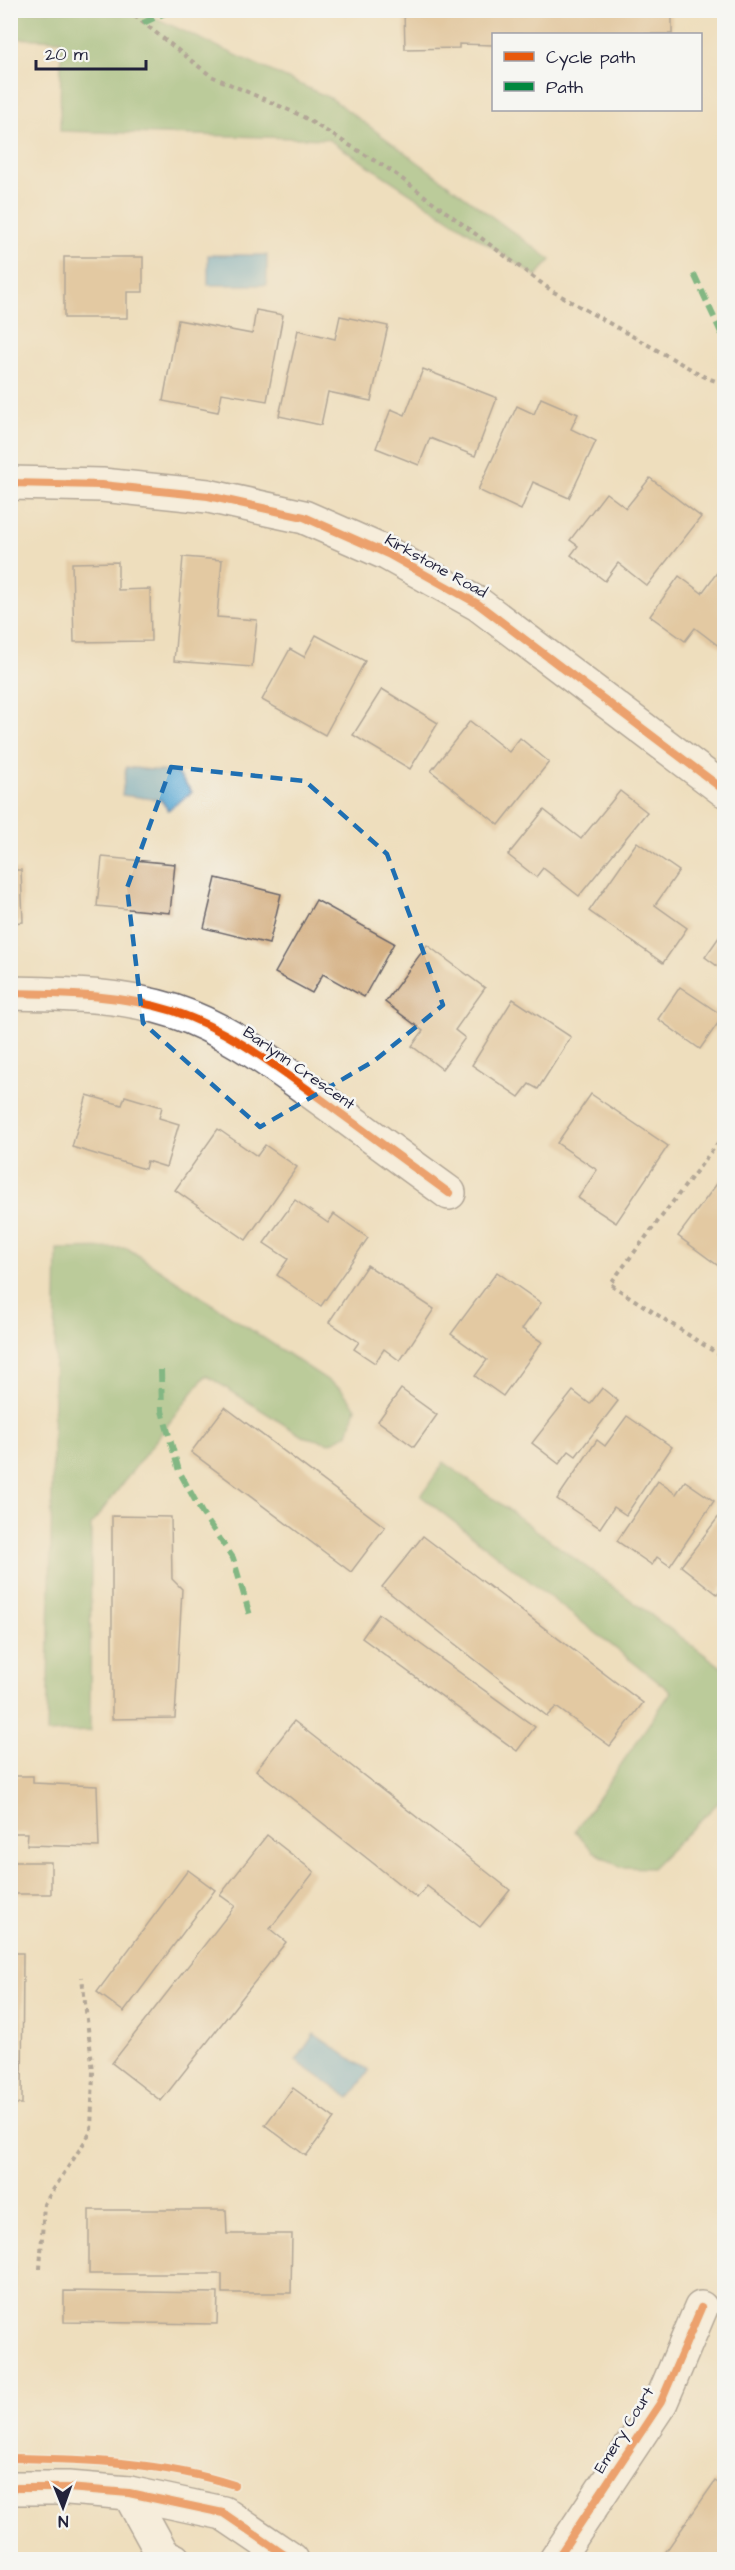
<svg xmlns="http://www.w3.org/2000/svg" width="735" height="2570" font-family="'Architects Daughter',sans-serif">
<rect width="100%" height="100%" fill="#f6f6f2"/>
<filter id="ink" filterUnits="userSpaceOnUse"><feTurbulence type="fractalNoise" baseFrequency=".0167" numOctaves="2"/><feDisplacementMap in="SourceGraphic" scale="12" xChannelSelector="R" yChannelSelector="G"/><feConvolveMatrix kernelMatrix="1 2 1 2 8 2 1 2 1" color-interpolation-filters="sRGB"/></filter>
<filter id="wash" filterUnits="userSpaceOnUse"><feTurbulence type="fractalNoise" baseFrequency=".008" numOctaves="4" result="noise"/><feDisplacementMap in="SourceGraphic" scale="24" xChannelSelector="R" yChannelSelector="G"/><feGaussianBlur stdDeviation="1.35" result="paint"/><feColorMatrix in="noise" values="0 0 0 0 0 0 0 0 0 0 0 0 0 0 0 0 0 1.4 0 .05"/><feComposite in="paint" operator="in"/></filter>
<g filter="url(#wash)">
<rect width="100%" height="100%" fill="#eedebd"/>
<g fill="#7db370" stroke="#506a56" stroke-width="1.5">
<polygon points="10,11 140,11 332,99 551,260 536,276 328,139 60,131 61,40 11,38"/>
<polygon points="127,1248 341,1389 356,1408 348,1434 330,1443 302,1436 206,1375 91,1525 90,1731 47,1733 57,1249"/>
<polygon points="444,1462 724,1669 724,1797 652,1868 620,1867 593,1851 575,1831 671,1692 421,1496"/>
</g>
<g fill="#57a6d1" stroke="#3c6486" stroke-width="1.5">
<rect x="208" y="255" width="59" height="30"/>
<polygon points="126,767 177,773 192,792 168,810 161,800 122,795"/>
<polygon points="314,2034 369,2071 350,2098 296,2061"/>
</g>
<g id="blocks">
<g fill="#d4af81">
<polygon points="404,10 672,10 672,34 494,34 494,45 459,44 459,48 405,49"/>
<polygon points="64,257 143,257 143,292 127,292 127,318 64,318"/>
<polygon points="256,310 283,315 267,401 222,393 218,412 163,401 178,320 252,334"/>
<polygon points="340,316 388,326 371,401 328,392 321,425 279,416 298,330 335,339"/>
<polygon points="423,369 497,398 475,456 430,438 419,465 376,448 391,409 405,415"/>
<polygon points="541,398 578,414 571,429 596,441 569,498 533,482 521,510 478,490 517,406 534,414"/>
<polygon points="650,478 701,517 647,586 618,563 605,581 571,555 578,546 570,540 606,493 626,508"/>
<polygon points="183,557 222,560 217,617 257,620 252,667 174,661"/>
<polygon points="118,562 118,590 150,589 151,641 74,642 72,563"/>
<polygon points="724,563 724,650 695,628 685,641 650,616 679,576 702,593"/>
<polygon points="316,635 365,661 325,735 262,700 290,649 304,657"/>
<polygon points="382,689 438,723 410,769 353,735"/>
<polygon points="470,721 509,752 520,738 549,762 499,825 431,771"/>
<polygon points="620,791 647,812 579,896 543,868 536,877 508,855 544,810 581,839"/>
<polygon points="637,842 679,871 655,905 687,928 663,963 589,911"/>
<polygon points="102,857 175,864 170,913 97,906"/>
<polygon points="10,870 21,870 23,922 10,923"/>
<polygon points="216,878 281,894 269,944 204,928"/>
<polygon points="316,900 394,943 364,997 323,974 312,993 275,973"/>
<polygon points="724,930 724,971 705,957"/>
<polygon points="427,945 485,988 455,1030 465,1038 442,1069 412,1046 423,1031 385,1002"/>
<polygon points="680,987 723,1016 700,1049 658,1019"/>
<polygon points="513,999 571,1037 538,1089 529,1084 519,1097 472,1065"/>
<rect x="10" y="1062" width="3" height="46"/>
<polygon points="591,1094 668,1146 616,1223 578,1198 597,1170 557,1143"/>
<polygon points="87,1095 122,1105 125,1096 162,1107 159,1118 179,1124 166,1167 147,1161 145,1169 72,1147"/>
<polygon points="218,1129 257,1156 265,1145 297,1167 246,1240 175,1190"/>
<polygon points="722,1177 724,1178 724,1270 678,1236"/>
<polygon points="295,1200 328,1223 334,1214 368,1238 321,1306 277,1275 288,1259 264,1243"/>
<polygon points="367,1265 434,1309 400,1361 384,1349 375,1363 354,1349 359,1342 329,1322"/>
<polygon points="497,1272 541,1303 522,1329 542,1342 503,1396 475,1376 487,1360 451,1334"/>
<polygon points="602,1388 618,1401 576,1456 569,1451 559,1464 532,1443 573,1391 590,1404"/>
<polygon points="401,1389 437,1415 414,1447 378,1421"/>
<polygon points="225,1407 385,1527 351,1572 191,1452"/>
<polygon points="627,1416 672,1447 626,1515 614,1507 600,1528 557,1499 597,1440 605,1446"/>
<polygon points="658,1481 676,1494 685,1481 714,1501 670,1566 657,1557 652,1565 617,1541"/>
<polygon points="720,1515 724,1519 724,1585 717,1594 681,1566"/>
<polygon points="112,1516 171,1517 172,1579 182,1589 175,1718 112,1719"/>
<polygon points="423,1536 643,1703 610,1746 556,1707 547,1716 382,1587"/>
<polygon points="379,1614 535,1727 517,1751 362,1638"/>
<polygon points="294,1721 510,1890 480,1927 427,1886 417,1898 256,1770"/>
<polygon points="10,1776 33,1776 33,1783 97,1786 99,1847 27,1845 28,1833 10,1833"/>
<polygon points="267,1835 314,1872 270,1929 286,1942 161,2101 112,2063 235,1906 220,1895"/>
<rect x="10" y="1862" width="41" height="32"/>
<polygon points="188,1870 215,1890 124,2012 97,1992"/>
<polygon points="10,1953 23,1953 22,2104 10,2104"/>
<polygon points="293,2088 334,2118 306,2156 265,2125"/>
<polygon points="89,2210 226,2210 227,2234 292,2234 291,2293 222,2293 222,2274 89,2274"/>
<polygon points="10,2262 16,2262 12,2382 10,2382"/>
<polygon points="64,2291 218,2293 217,2324 64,2322"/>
<polygon points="715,2481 724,2487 724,2560 660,2560"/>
</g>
</g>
</g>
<g filter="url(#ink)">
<use href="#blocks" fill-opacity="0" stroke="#696468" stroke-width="1.5"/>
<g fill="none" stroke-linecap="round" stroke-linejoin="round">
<defs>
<g id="minor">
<polyline points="10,483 102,485 208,496 304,517 388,554 478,604 724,790"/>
<path d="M 10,993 C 65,994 120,994 173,1011 C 228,1029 274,1065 321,1099 C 363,1130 406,1162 449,1193"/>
<polyline points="10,2488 68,2488 129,2493 223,2513 292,2560"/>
<polyline points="129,2493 163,2555 174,2560"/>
<polyline points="556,2560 661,2402 701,2308"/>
</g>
</defs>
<use href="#minor" stroke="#696468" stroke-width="36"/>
<g stroke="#696468" stroke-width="4" stroke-dasharray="4.5 4.5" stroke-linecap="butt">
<polyline points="127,10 211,76 300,115 390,170 552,291 705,377 724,384"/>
<polyline points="724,1135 610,1284 724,1358"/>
<polyline points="40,2269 44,2204 91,2132 93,2071 82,1977"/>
</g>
<use href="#minor" stroke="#fff" stroke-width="33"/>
<g stroke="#00873e" stroke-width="6" stroke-dasharray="12 6" stroke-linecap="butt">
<polyline points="143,23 172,10"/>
<polyline points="694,274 724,339"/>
<polyline points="161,1370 162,1411 179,1471 202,1513 233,1558 251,1619"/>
</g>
<defs>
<g id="cycleway">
<polyline points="10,483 102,485 208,496 304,517 388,554 478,604 724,790"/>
<path d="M 10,993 C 65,994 120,994 173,1011 C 228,1029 274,1065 321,1099 C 363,1130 406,1162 449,1193"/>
<path d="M 10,2458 C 87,2459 161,2462 234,2485"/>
<polyline points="10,2488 68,2488 129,2493 223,2513 292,2560"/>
<polyline points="556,2560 661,2402 701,2308"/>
</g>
</defs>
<use href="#cycleway" stroke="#f6f6f2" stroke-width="11"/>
<use href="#cycleway" stroke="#e8590c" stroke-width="8"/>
</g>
</g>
<path d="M0 0H735V2570H0ZM 171,767 L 305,781 L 387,854 L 443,1005 L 374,1061 L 260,1127 L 143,1023 L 127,888 Z" fill="#eedebd" fill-opacity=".55" fill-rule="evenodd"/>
<path fill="none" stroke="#1f6fb2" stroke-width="4.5" stroke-dasharray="12 8" stroke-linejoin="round" d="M 171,767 L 305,781 L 387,854 L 443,1005 L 374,1061 L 260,1127 L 143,1023 L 127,888 Z"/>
<g text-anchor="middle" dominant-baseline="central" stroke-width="5" stroke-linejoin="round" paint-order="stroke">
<g font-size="16" fill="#22223b" stroke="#f6f6f2">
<text transform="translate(436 566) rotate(29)">Kirkstone Road</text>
<text transform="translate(299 1068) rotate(35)">Barlynn Crescent</text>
<text transform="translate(624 2430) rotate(-58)">Emery Court</text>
</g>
</g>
<rect width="735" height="2570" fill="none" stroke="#f6f6f2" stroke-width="36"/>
<rect x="492" y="33" width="210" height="78" fill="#f6f6f2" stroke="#a1a1a9" stroke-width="1.5"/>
<rect x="504" y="52" width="30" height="9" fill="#e8590c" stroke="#a1a1a9" stroke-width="1.5"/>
<text x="546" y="63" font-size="18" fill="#22223b">Cycle path</text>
<rect x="504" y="82" width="30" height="9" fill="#00873e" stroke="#a1a1a9" stroke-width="1.5"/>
<text x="546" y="93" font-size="18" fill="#22223b">Path</text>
<g transform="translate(63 2507) rotate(179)" stroke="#f6f6f2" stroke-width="4.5" paint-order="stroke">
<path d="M0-4.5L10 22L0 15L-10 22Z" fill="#22223b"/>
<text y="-9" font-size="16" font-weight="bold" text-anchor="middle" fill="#22223b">N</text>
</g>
<path d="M36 60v9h110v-9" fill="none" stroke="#22223b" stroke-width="3"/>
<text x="45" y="60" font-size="18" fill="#22223b" stroke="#f6f6f2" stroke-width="4.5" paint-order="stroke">20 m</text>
</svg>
